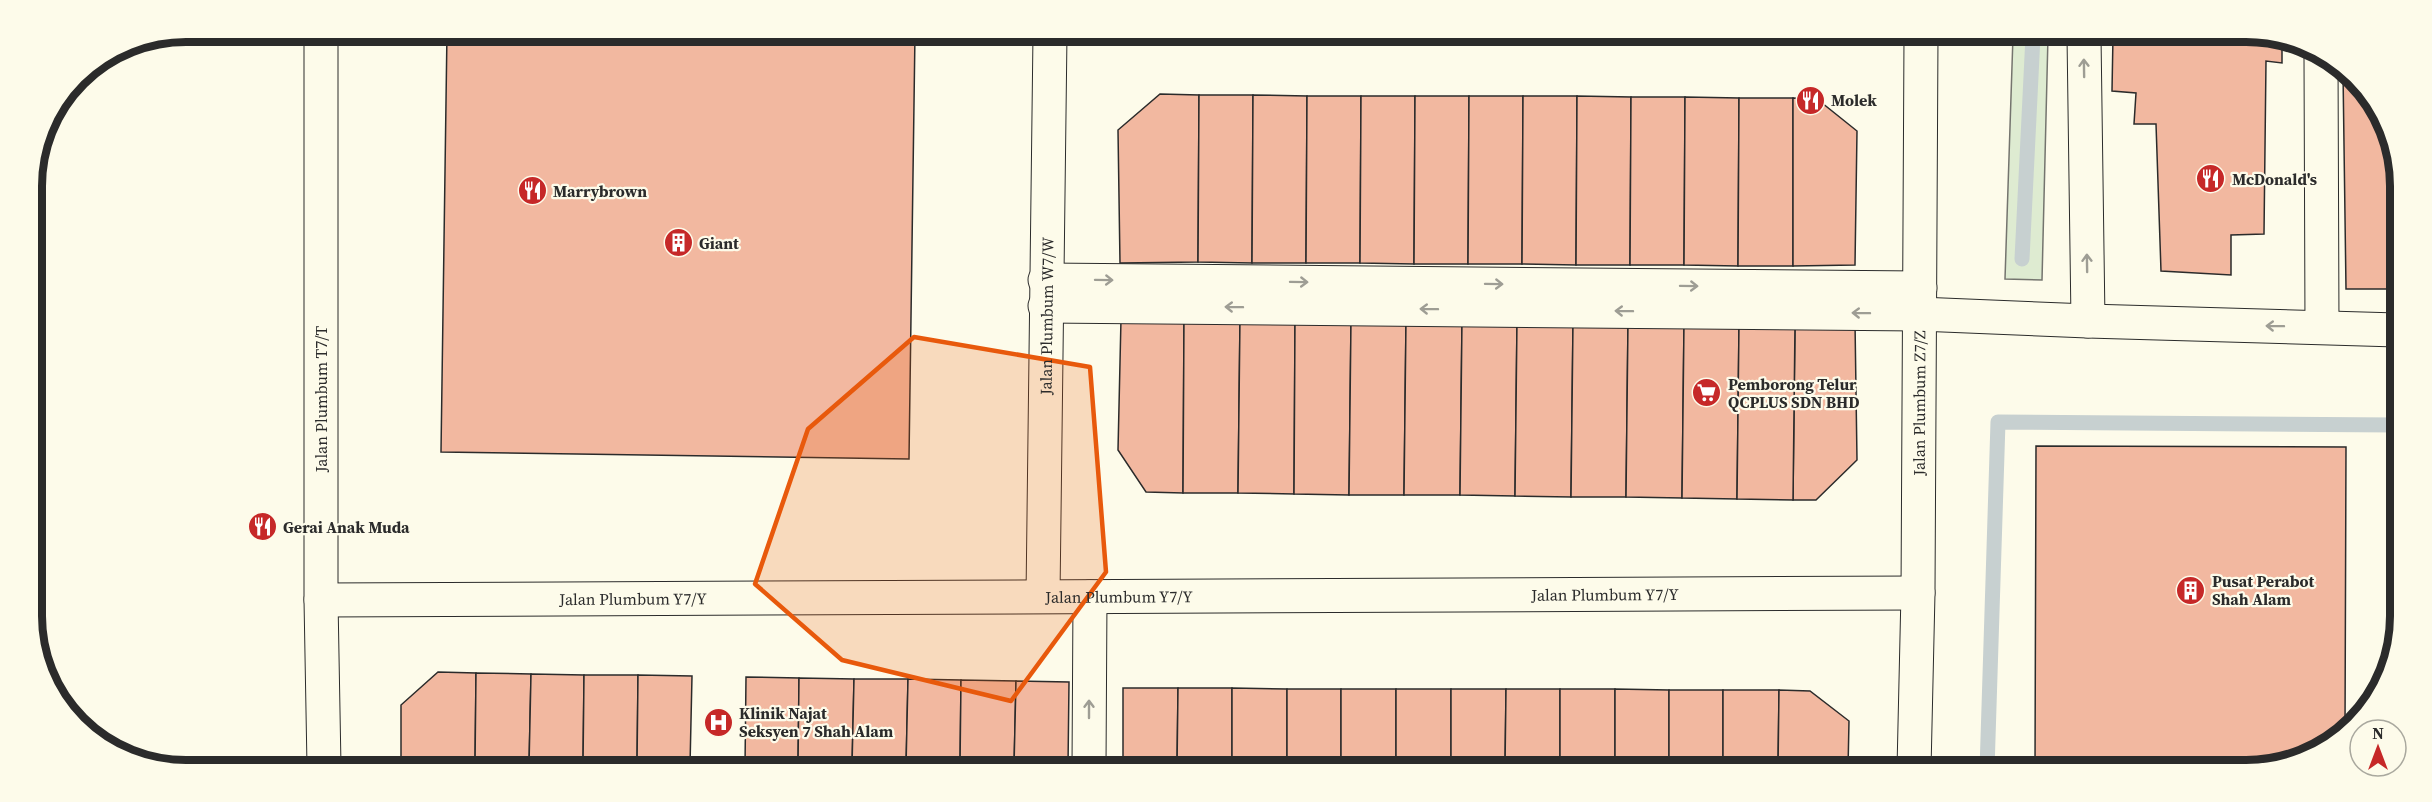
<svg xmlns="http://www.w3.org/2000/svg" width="2432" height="802" font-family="'Source Serif 4',serif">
<rect width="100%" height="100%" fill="#fdfbea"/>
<polygon fill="#deebd1" stroke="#74746e" stroke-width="1.5" points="2013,36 2048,36 2042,280 2005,279"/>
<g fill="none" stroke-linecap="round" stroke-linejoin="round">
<g stroke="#c7d0d0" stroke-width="15">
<polyline points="2022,259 2033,36"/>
<polyline points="1987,770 1998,422 2396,425"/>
</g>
</g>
<g fill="#f2b8a0" stroke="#2b2b2b" stroke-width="1.5">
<polygon points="447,32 915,33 909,459 441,452"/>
<polygon points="2113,36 2282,37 2282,63 2266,61 2264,234 2231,235 2231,275 2161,271 2156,124 2134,124 2136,93 2112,91"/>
<polygon points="2343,72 2362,84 2398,156 2397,289 2346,289"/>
<polygon points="1160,94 1199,95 1198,262 1120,263 1118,130"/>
<polygon points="1199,95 1253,95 1252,263 1198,262"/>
<polygon points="1253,95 1307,96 1306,263 1252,263"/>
<polygon points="1307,96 1361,96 1360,263 1306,263"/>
<polygon points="1361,96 1415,96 1414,264 1360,263"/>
<polygon points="1415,96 1469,96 1468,264 1414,264"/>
<polygon points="1469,96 1523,96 1522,264 1468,264"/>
<polygon points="1523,96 1577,96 1576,265 1522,264"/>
<polygon points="1577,96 1631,97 1630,265 1576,265"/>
<polygon points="1631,97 1685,97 1684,265 1630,265"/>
<polygon points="1685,97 1739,98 1738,266 1684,265"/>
<polygon points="1739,98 1793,98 1793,266 1738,266"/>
<polygon points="1793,98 1817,99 1857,131 1855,265 1793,266"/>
<polygon points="1184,317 1183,493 1146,492 1118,450 1121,319"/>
<polygon points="1184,317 1240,318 1238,493 1183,493"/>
<polygon points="1240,318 1295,319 1294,494 1238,493"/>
<polygon points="1295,319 1351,320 1349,495 1294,494"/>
<polygon points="1351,320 1406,320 1404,495 1349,495"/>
<polygon points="1406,320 1462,320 1460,495 1404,495"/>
<polygon points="1462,320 1517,321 1515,496 1460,495"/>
<polygon points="1517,321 1573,322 1571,497 1515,496"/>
<polygon points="1573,322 1628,322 1626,497 1571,497"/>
<polygon points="1628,322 1684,323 1682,498 1626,497"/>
<polygon points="1855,322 1857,460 1816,500 1793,500 1795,324"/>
<polygon points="1684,323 1739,324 1737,499 1682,498"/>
<polygon points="1739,324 1795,324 1793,500 1737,499"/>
<polygon points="2036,446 2346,447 2345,733 2340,738 2256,770 2035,770"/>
<polygon points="438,672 476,673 475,766 401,766 401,705"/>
<polygon points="476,673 531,674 529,766 475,766"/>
<polygon points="531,674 584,675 583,766 529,766"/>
<polygon points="584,675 638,675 637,766 583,766"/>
<polygon points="638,675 692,676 690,766 637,766"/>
<polygon points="746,677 799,678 798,767 745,767"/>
<polygon points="799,678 854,679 852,767 798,767"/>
<polygon points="854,679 908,679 906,767 852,767"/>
<polygon points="908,679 961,680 960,767 906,767"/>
<polygon points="961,680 1016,681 1014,767 960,767"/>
<polygon points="1016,681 1069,682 1068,767 1014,767"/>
<polygon points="1123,688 1178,688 1177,768 1123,767"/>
<polygon points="1178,688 1232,688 1232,768 1177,768"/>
<polygon points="1232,688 1287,689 1287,768 1232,768"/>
<rect x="1287" y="689" width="54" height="79"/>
<rect x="1341" y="689" width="55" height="79"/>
<rect x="1396" y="689" width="55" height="79"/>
<polygon points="1451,689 1506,689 1505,768 1451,768"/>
<polygon points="1506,689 1560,689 1560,769 1505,768"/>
<rect x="1560" y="689" width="55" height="80"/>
<polygon points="1615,689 1669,690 1669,769 1615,769"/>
<rect x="1669" y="690" width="54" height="79"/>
<polygon points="1723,690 1779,690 1778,769 1723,769"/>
<polygon points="1779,690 1810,691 1849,721 1848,769 1778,769"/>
</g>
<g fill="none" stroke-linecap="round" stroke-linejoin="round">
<defs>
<g id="minor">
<polyline points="321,32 321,600 324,766"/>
<polyline points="2084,36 2088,321"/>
<polyline points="2321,58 2322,327"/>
<polyline points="1045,280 1920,288"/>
<polyline points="1045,306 1919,314 2088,321 2397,330"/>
<path id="s1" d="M 1043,596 L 1050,34"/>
<path id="s2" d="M 321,600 L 1918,593"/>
<polyline points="1089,767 1090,597"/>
<path id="s3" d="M 1914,769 L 1918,593 L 1921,36"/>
</g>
</defs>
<use href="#minor" stroke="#2b2b2b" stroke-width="35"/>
<use href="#minor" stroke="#fdfbea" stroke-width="33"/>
</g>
<defs><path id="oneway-shaft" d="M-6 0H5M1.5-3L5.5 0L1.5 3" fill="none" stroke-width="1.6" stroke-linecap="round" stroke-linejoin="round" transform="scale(1.5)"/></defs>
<g stroke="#9e9d94">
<use href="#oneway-shaft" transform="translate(2084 68) rotate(-91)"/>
<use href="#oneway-shaft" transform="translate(2087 263) rotate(-91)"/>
<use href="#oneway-shaft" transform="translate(1104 280) rotate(1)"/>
<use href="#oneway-shaft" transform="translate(1299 282) rotate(1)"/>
<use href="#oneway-shaft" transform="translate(1494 284) rotate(1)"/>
<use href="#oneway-shaft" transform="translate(1689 286) rotate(1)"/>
<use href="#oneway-shaft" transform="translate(1234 307) rotate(-179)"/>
<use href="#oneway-shaft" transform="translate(1429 309) rotate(-179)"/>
<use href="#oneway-shaft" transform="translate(1624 311) rotate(-179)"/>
<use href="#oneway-shaft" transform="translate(1861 313) rotate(-179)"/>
<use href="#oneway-shaft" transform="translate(2275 326) rotate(-179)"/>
<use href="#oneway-shaft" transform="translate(1089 709) rotate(-90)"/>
</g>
<path fill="#e8590c" fill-opacity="0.2" stroke="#e8590c" stroke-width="4.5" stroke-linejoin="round" d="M 914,337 L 1090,367 L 1106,572 L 1011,701 L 842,660 L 755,584 L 808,429 Z"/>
<defs>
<symbol id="restaurant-disc" viewBox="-11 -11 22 22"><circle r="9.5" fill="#c62828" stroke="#fdfbea"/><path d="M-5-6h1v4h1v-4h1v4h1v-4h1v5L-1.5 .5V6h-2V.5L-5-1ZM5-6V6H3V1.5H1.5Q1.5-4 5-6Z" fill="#fff"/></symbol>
<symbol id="building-disc" viewBox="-11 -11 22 22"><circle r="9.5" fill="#c62828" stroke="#fdfbea"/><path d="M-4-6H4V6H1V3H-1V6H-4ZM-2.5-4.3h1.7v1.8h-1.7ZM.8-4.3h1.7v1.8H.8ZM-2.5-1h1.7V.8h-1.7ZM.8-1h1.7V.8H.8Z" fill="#fff"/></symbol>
<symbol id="supermarket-disc" viewBox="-11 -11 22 22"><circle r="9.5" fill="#c62828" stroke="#fdfbea"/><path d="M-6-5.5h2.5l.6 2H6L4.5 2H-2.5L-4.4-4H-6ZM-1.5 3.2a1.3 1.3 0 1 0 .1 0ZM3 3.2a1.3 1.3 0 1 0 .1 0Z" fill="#fff"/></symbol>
<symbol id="hospital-disc" viewBox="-11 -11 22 22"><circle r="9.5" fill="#c62828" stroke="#fdfbea"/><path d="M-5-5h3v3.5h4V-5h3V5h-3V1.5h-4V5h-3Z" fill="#fff"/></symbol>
</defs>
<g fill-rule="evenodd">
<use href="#restaurant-disc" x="1794" y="84" width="33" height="33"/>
<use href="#restaurant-disc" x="2194" y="162" width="33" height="33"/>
<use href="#restaurant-disc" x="516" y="174" width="33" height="33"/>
<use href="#building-disc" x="662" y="226" width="33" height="33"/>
<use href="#supermarket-disc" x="1690" y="376" width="33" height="33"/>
<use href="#restaurant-disc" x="246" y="510" width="33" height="33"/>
<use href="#building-disc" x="2174" y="574" width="33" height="33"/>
<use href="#hospital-disc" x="702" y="706" width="33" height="33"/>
</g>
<g text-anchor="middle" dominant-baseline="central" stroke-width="4.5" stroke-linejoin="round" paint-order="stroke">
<g font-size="16" font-weight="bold" fill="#2b2b2b" stroke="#fdfbea" text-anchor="start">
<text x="1831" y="100">Molek</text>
<text x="2232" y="179">McDonald's</text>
<text x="553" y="191">Marrybrown</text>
<text x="699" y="243">Giant</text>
<text x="1728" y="384">Pemborong Telur<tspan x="1728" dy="18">QCPLUS SDN BHD</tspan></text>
<text x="283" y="527">Gerai Anak Muda</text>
<text x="2212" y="581">Pusat Perabot<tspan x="2212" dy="18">Shah Alam</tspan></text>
<text x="739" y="713">Klinik Najat<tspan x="739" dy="18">Seksyen 7 Shah Alam</tspan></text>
</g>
<g font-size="16" fill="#2b2b2b" stroke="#fdfbea">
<text stroke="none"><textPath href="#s1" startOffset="280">Jalan Plumbum W7/W</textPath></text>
<text transform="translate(321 399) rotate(-90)">Jalan Plumbum T7/T</text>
<text stroke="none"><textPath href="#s3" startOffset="366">Jalan Plumbum Z7/Z</textPath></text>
<text stroke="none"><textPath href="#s2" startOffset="1284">Jalan Plumbum Y7/Y</textPath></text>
<text stroke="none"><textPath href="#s2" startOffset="798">Jalan Plumbum Y7/Y</textPath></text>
<text stroke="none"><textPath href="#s2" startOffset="312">Jalan Plumbum Y7/Y</textPath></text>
</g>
</g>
<path d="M0 0H2432V802H0ZM186 42H2246A144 144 0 0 1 2390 186V616A144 144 0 0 1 2246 760H186A144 144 0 0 1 42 616V186A144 144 0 0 1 186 42Z" fill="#fdfbea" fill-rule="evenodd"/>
<path fill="none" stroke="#2b2b2b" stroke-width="8" d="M186 42H2246A144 144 0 0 1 2390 186V616A144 144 0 0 1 2246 760H186A144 144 0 0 1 42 616V186A144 144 0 0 1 186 42Z"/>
<g transform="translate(2378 748)"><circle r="28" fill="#fdfbea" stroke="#a9a89e" stroke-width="1.5"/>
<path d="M0-4.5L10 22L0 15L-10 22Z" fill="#c62828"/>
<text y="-9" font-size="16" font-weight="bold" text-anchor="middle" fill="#2b2b2b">N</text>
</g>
</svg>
